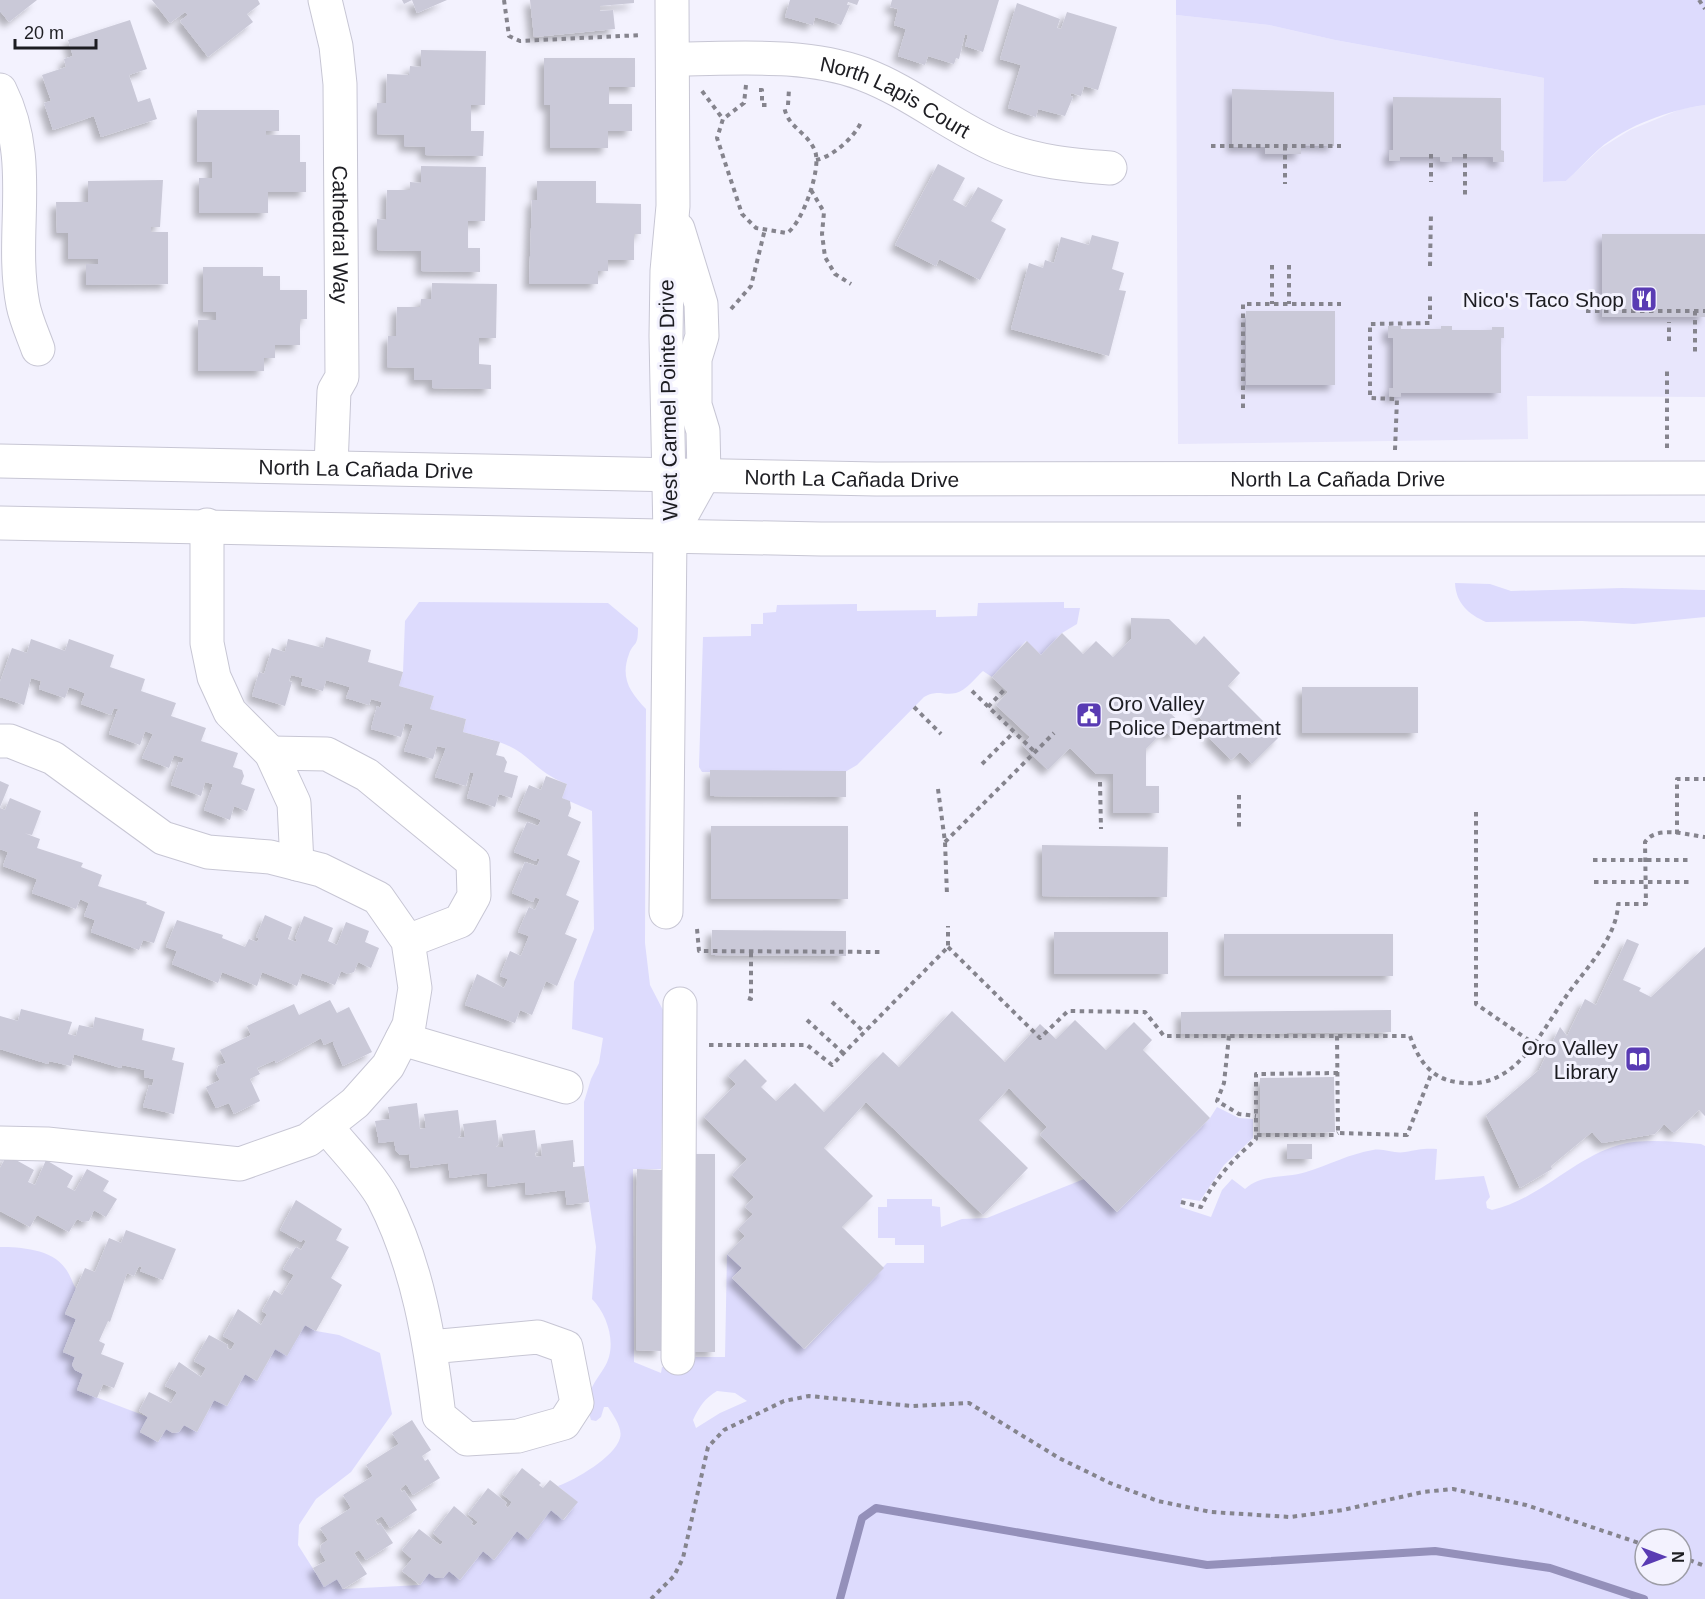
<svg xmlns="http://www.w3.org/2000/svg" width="1705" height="1599" font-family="Arial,sans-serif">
<defs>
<filter id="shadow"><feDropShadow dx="-5.5" dy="5.5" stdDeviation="3" flood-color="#0004"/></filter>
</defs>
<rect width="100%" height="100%" fill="#f3f2fe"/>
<polygon fill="#e8e6fc" points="1176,15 1269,25 1335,40 1544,78 1544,182 1566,181 1601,148 1630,130 1681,109 1705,105 1705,397 1527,396 1528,439 1178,444"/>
<g fill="#dddbfd" fill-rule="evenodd">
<path d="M 1176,0 L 1705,0 L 1705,105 C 1670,110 1627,125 1599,149 C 1588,159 1577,171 1566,181 L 1543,182 L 1544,78 L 1335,40 L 1269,25 L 1176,15 Z"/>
<path d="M 1455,583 L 1490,584 L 1511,591 L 1622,588 L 1705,590 L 1705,617 L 1634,624 L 1582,621 L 1486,622 C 1468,614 1456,603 1455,583 Z"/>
<path d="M 419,602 L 608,603 L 638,628 C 638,648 634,641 629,654 C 620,678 630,692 646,709 L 645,943 L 650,985 L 664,1012 L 661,1169 L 633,1169 L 634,1362 L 661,1373 L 662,1367 L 691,1367 L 691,1357 L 725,1357 L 727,1254 L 742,1268 L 732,1278 L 805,1349 L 887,1263 L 924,1263 L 924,1245 L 895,1245 L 895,1238 L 878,1238 L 878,1207 L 887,1207 L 887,1199 L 932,1199 L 932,1206 L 940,1207 L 941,1227 L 962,1219 L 987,1218 L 1084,1179 L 1117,1212 L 1210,1118 L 1217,1107 L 1239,1118 L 1253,1119 L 1253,1138 L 1224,1165 L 1200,1201 L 1182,1198 L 1180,1207 L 1211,1217 L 1222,1190 L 1232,1179 L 1245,1189 C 1262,1173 1285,1179 1306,1172 C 1329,1165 1349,1154 1373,1150 C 1384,1148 1394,1154 1405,1152 C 1417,1150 1424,1148 1437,1149 L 1435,1180 L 1484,1176 L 1490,1197 L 1486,1202 L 1487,1208 L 1492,1210 C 1540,1199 1575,1157 1619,1145 C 1644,1138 1675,1142 1701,1144 L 1705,1146 L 1705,1599 L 0,1599 L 0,1247 C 20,1247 52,1249 65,1268 C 70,1274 72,1282 76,1289 L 65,1314 L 76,1319 L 63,1352 L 75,1357 L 72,1365 L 75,1370 L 83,1374 L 77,1390 L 148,1417 L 140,1432 L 158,1442 L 166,1429 L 173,1433 L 179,1432 L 184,1425 L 197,1432 L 214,1400 L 227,1406 L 245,1374 L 257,1381 L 275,1349 L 305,1325 L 316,1331 L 339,1335 L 380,1353 L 392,1414 L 351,1472 L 316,1499 L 299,1525 L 298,1545 L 324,1586 L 337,1579 L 343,1589 L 420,1585 L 429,1573 L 436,1578 L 443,1578 L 449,1571 L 460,1580 L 483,1551 L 494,1560 L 517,1531 L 528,1539 L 551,1510 L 564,1520 L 577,1502 L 558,1486 C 575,1480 615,1457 620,1438 C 623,1428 613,1415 608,1407 L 604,1407 L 601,1417 L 596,1421 L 591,1420 C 583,1395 592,1387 604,1368 C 618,1347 608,1315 592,1299 L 596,1247 L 584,1166 L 584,1102 L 591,1079 L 599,1063 L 603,1038 L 572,1029 L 574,982 L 594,929 L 592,811 L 562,798 L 567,784 C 544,775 539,767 521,753 C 505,741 481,737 463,732 L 466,719 L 430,709 L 434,696 L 399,686 L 403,672 L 405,621 ZM 717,1391 L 735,1393 L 747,1401 L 720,1413 L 696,1428 L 693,1420 C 699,1407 705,1398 717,1391 ZM 1645,1539 L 1681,1539 L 1681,1575 L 1645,1575 Z"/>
<path d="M 1064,602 L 1064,608 L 1080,608 L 1077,624 L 1062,633 L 1041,655 L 1026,641 L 992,677 L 983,671 C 975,678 967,690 956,693 C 944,696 938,689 924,697 L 857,765 L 845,772 L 702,772 L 699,767 L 703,637 L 751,636 L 751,624 L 763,624 L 763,613 L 776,612 L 777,605 L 857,604 L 857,611 L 936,610 L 936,617 L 977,616 L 978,603 Z"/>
</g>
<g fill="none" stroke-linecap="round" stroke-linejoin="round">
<polyline stroke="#9490ba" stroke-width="8" points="840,1599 862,1518 876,1508 1207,1565 1435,1551 1550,1568 1644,1599"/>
</g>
<g fill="#cac9d8" filter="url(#shadow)">
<polygon points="0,0 37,0 9,22 0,11"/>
<polygon points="152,0 258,0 260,4 247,14 253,22 208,57 180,21 188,15 185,12 170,23"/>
<polygon points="402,0 447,0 417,13 412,0 404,4"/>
<polygon points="530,0 634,0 634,3 600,6 600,11 613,10 615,29 534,37"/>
<polygon points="790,0 859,0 857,5 848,2 847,5 850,5 841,25 815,17 813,25 785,17"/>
<polygon points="892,0 999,0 983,52 965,46 968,35 965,34 959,59 956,58 954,64 928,56 925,65 898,56 906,29 894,25 898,9 890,7"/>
<polygon points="1017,3 1060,19 1057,28 1061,29 1067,12 1117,27 1098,90 1084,86 1081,96 1071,93 1070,96 1073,97 1065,116 1038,109 1036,117 1008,108 1021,65 1000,59"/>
<polygon points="130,20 147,69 129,75 138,102 150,98 157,119 101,137 94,116 53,130 44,103 51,101 42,75 66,67 64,59 73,56 68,40"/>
<polygon points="421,50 486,51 485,105 471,105 471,131 484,131 483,156 425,155 425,147 404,146 404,135 377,134 377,103 386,103 387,74 409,75 410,66 421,67"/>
<polygon points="544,58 635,58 635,87 609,87 609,104 632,104 632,131 608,131 608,148 550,148 550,105 544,105"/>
<polygon points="1232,89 1334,92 1334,146 1301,145 1301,154 1265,154 1265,147 1232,147"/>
<polygon points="1393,97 1501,98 1501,150 1504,151 1504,162 1493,162 1493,157 1452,157 1452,162 1440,161 1440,157 1400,157 1400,161 1389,161 1389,150 1393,150"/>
<polygon points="197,110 279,110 279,131 266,131 266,135 300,135 300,162 306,162 306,192 268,192 268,213 199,213 199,178 212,178 212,162 197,162"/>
<polygon points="938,164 965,178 953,200 966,207 978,187 1003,200 991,221 1006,229 980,280 939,259 936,266 895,245"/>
<polygon points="421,166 486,167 485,221 468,221 468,248 480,248 480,272 421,271 421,251 377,250 377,219 386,220 387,190 410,190 410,182 421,183"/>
<polygon points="163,180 160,227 151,227 151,232 168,232 168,284 86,285 86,264 98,264 98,259 68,259 68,233 57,233 56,202 88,202 88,181"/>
<polygon points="537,181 596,181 596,203 641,204 641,234 634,234 634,260 608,260 608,271 598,271 598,284 529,284 532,200 537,200"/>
<rect x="1602" y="234" width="103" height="83"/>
<polygon points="1092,235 1119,242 1112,269 1124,273 1119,290 1126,291 1109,356 1011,329 1029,263 1043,268 1045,260 1054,263 1061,237 1089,245"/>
<polygon points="203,267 263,267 263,276 280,276 280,290 307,290 307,319 300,319 300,345 275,345 275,358 264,358 264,371 198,371 198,320 216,320 216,312 203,312"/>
<polygon points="432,283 497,284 496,338 479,338 479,364 491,365 491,389 432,388 432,380 414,380 414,368 387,367 388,336 396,336 397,307 420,307 421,299 431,299"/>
<rect x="1246" y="311" width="89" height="74"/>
<polygon points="1388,326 1401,326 1401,329 1441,329 1441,326 1452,326 1452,330 1492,330 1492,327 1504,327 1504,338 1501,338 1501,393 1401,393 1401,397 1389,397 1389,388 1393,388 1393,338 1388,338"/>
<polygon points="1131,618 1169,619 1196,645 1204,636 1240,673 1228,686 1279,737 1252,764 1240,752 1231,760 1208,737 1214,731 1198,716 1203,712 1191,700 1186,705 1183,701 1170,713 1183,725 1171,737 1165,730 1146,749 1146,786 1159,786 1159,813 1113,813 1113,774 1096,774 1070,748 1048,770 1022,745 1030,737 996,705 1008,692 992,677 1027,641 1041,655 1062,633 1083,654 1096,641 1113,657 1131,639"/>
<polygon points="326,637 371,650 368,662 403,672 399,686 434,696 430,709 466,719 463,732 500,742 496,755 504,757 507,762 504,772 518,776 512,798 499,794 495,807 467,798 474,773 470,772 466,786 435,777 446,748 437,746 433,759 404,751 413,725 405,723 401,737 371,729 377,706 380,708 382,702 371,699 369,705 346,698 350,687 326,680 323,691 301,685 303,678 291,675 289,681 292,682 285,706 252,696 259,672 264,674 272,648 285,652 288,639 323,648"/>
<polygon points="31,639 65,651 69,639 114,655 110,667 145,679 141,691 176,703 171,716 206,728 201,741 238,753 233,767 242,770 244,776 241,784 255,789 247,811 234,806 230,820 204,810 213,784 205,782 201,796 171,785 179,762 182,763 184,758 174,755 169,768 142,758 153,734 145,731 140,745 109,734 117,711 121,710 114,708 111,715 81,704 85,693 69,687 65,698 39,689 41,681 31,678 24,705 0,697 0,682 12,648 27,653"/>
<rect x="1302" y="687" width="116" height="46"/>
<polygon points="710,770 846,771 846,797 710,796"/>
<polygon points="546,776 567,784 562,798 570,801 571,808 568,816 581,822 567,855 580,861 566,895 579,901 565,934 577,939 557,986 546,981 532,1015 520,1010 515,1023 465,1005 477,974 504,988 508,979 500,976 510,951 521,956 529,936 518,932 529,907 535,910 540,899 535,897 533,902 512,893 525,862 537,866 540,859 537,858 536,861 514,852 527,822 538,826 541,820 518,811 529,785 541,790"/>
<polygon points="0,781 9,785 0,807"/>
<polygon points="10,798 41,811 32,835 24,833 40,839 37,848 83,863 81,867 102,875 98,886 147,902 146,904 165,912 154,943 143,940 139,950 91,932 95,920 84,916 89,903 80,899 76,909 32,893 37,879 3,866 8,852 0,849 0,808 5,810"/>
<rect x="711" y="826" width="137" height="73"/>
<polygon points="1042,845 1168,847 1167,897 1042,896"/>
<polygon points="265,915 292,927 288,939 296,942 297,939 295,938 304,916 333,928 328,941 337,945 346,922 369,931 365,942 379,948 371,968 358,962 354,972 348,974 341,971 335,985 302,973 297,986 262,972 257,986 222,972 218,983 172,964 177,951 166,947 177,920 223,935 222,938 245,947 249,939 257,942 259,938 256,937"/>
<polygon points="712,930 846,931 846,956 711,955"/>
<rect x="1054" y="932" width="114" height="42"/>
<rect x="1224" y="934" width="169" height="42"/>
<polygon points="1627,939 1639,944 1623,980 1641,988 1639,991 1651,997 1705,947 1705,1116 1699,1110 1674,1133 1664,1124 1655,1134 1602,1143 1592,1132 1551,1166 1552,1169 1520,1188 1486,1115 1539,1070 1560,1027 1567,1036 1585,999 1596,1005"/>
<polygon points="330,1000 337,1013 349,1007 372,1052 343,1066 333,1043 335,1040 324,1045 321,1038 276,1063 275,1060 257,1068 260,1074 250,1079 260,1101 234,1114 229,1103 216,1108 206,1087 220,1080 216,1073 218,1066 226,1063 220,1050 251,1035 247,1026 294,1004 299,1015"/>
<polygon points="21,1009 72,1022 68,1034 76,1036 79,1025 93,1028 95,1017 144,1029 142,1040 175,1048 172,1060 184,1063 174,1114 143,1107 149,1085 152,1086 154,1079 144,1077 145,1070 122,1065 121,1068 74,1054 71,1066 49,1061 48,1064 0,1049 0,1016 18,1021"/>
<polygon points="1391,1010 1391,1032 1181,1034 1181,1012"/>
<polygon points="952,1011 1005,1062 1040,1024 1056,1039 1075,1020 1106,1050 1134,1022 1152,1040 1143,1050 1210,1118 1117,1212 1040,1135 1047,1127 1009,1088 979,1120 1028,1168 983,1215 866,1102 824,1148 873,1196 842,1227 884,1268 804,1349 732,1278 742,1268 727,1254 745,1236 738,1229 753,1214 745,1207 754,1197 732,1175 747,1159 704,1117 736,1084 728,1076 745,1059 767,1081 761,1087 776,1101 795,1083 824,1112 883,1052 899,1067"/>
<polygon points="1334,1077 1335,1132 1260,1133 1260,1078"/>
<polygon points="417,1103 420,1129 426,1128 424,1114 458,1110 461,1135 458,1138 465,1137 463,1124 496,1120 499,1144 496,1147 504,1147 502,1134 535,1130 538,1152 535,1153 536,1157 542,1156 541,1144 573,1140 575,1162 573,1162 573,1167 584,1166 589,1202 567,1205 565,1190 526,1195 525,1182 488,1187 487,1173 450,1178 448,1163 411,1168 409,1154 400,1155 396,1151 394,1141 379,1143 375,1121 390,1119 388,1107"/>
<rect x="1287" y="1144" width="25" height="15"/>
<rect x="691" y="1154" width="24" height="198"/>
<polygon points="7,1155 34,1170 28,1182 35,1185 46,1160 73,1176 67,1187 75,1191 87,1169 109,1181 103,1191 117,1199 106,1217 94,1210 89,1221 83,1222 77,1219 69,1232 37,1215 30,1227 0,1211 0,1168"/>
<polygon points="637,1169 662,1170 661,1351 636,1350"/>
<polygon points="296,1200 342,1229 336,1240 349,1247 331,1278 342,1285 316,1331 305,1325 287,1356 275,1349 257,1381 245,1374 227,1406 214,1400 197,1432 184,1425 179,1432 173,1433 166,1429 158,1442 140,1432 148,1417 139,1411 149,1392 171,1403 177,1392 165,1386 179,1362 201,1377 206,1368 194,1361 209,1335 228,1345 227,1348 231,1350 235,1343 223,1336 238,1309 261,1325 267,1314 262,1311 274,1290 282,1295 294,1275 283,1269 296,1247 301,1250 306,1241 303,1239 301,1242 280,1230"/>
<polygon points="126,1230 176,1249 163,1280 140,1271 142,1267 139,1266 134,1276 127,1273 110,1322 108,1321 99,1341 105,1344 101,1354 124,1363 114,1388 103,1384 97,1398 77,1390 83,1374 75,1370 72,1365 75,1357 63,1352 76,1319 65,1314 85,1268 95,1272 109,1238 121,1243"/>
<polygon points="412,1420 431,1450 422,1456 425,1461 428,1459 440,1478 413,1495 406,1484 400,1489 402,1492 404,1490 417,1510 390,1528 382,1516 375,1520 378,1525 380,1523 393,1543 366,1560 359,1550 354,1553 367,1574 343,1589 337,1579 324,1587 313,1568 326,1561 320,1551 321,1545 328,1540 320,1528 351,1508 343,1495 373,1476 366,1465 399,1444 392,1433"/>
<polygon points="522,1468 541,1483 539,1485 543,1488 550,1480 578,1502 563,1520 551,1510 528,1540 517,1531 494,1560 483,1551 460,1580 449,1571 443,1578 436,1578 429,1573 420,1585 402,1571 412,1559 402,1550 419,1529 440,1545 443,1542 433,1533 454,1506 473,1522 471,1524 474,1526 478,1522 468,1514 488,1488 507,1503 505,1505 508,1508 512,1502 502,1494"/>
</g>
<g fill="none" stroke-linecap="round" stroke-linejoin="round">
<defs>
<g id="minor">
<path id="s1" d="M 325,0 L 336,46 L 340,84 L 342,377 L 334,391 L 331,466"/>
<path id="s2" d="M 673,59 C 735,59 804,52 863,74 C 911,92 952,127 999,147 C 1035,162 1072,165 1110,168"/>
<path d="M 0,90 C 36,162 9,231 23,305 C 26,320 33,335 38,349"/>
<polyline points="207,525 207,643 214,677 230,712 271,753 294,803 297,864"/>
<polyline points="670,536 704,475 703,431 695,405 695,359 702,336 701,304 678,229"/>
<polyline points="0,741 10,741 53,758 163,838 208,852 270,857 321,870 378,898 408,941 415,988 409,1025 388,1066 355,1103 308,1140 240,1164 47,1144 0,1143"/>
<polyline points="271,753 327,754 367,775 473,862 474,896 460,921 408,941"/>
<polyline points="666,912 670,536 666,336 667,271 673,206 672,0"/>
<polyline points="402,1039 566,1087"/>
<path d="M 326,1126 C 344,1149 369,1173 383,1198 C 418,1266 430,1341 439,1416 L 467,1439 L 518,1436 L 564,1423 L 577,1403 L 566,1347 L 538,1337 L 430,1347"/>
<polyline points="678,1358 680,1004"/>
</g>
<g id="major">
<path id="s3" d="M 0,461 L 876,479 L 1705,478"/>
<polyline points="0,523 821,539 1705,539"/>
</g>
</defs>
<use href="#minor" stroke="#c7c6d4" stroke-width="35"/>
<use href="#major" stroke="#c7c6d4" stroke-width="35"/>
<g stroke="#85848d" stroke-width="4" stroke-dasharray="4.5 4.5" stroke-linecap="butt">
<polyline points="504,0 509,36 520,41 642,35"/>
<polyline points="1699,0 1705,9"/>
<path d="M 746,85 L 744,103 L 723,119 L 717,138 L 742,214 L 756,228 L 787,233 C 802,224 822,168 815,151 C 807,131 786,127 784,105"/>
<polyline points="759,90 762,90 762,105 770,105"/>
<polyline points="702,91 723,119"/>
<polyline points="788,105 789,89"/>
<polyline points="1211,146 1341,146"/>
<polyline points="1285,146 1285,184"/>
<polyline points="1431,154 1431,182"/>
<polyline points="1465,154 1465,196"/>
<path d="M 816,160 C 832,157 855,137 861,122"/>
<polyline points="811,190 824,212 822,234 825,257 835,274 851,284"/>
<polyline points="1272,265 1272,304"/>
<polyline points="1289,265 1289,304"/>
<polyline points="1430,266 1431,212"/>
<polyline points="731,309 751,286 765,229"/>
<polyline points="1586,311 1705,311"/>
<polyline points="1695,311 1695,356"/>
<polyline points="1669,341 1669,322"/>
<polyline points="1243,408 1243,304 1341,304"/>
<polyline points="1667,448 1667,371"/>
<polyline points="1395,450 1397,399 1370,398 1370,324 1430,323 1430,296"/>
<polyline points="972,691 1035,752"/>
<polyline points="914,707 941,734"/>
<polyline points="988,707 1005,689"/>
<polyline points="982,764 1014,732"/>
<polyline points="1100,782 1101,829"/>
<polyline points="938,789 945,842 947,895"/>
<polyline points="1239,795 1239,829"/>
<polyline points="1476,812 1476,1004 1533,1043"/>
<polyline points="1677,834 1677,779 1705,779"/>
<polyline points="945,842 1054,733"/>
<polyline points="1593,860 1692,860"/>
<polyline points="1594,882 1692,882"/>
<polyline points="697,929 699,951 882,952"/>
<path d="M 948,947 L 1040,1038 L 1068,1011 L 1145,1012 L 1164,1036 L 1410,1036 C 1418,1059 1430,1078 1456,1082 C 1514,1093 1539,1035 1567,995 C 1586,968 1617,938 1618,904 L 1646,904 L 1645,842 C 1656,825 1688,835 1705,837"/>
<polyline points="748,998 751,999 751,952"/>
<polyline points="832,1002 864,1032"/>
<polyline points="807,1020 843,1053"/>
<polyline points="1229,1036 1224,1083 1217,1101 1239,1114 1256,1116"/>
<polyline points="1337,1036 1338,1133 1407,1135 1432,1072"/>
<polyline points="709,1045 807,1045 832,1065 948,947 948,926"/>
<polyline points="1338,1073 1256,1074 1256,1135 1335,1135 1338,1133"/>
<path d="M 1181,1202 L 1201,1207 C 1214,1179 1233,1160 1256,1139 L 1256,1135"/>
<polyline points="1681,1557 1705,1566"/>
<polyline points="651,1599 674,1576 683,1558 708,1447 724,1430 784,1401 809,1396 912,1406 969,1403 1059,1458 1110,1483 1158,1501 1211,1512 1290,1517 1343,1510 1423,1492 1453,1489 1526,1505 1645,1545"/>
</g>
<use href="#minor" stroke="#fff" stroke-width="33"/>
<use href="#major" stroke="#fff" stroke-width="33"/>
</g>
<defs>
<symbol id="restaurant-square" viewBox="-11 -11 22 22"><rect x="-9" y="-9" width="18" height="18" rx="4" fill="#593bb3" stroke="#f3f2fe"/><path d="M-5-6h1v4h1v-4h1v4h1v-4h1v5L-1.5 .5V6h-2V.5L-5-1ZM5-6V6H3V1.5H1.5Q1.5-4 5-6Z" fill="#fff"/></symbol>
<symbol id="civic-square" viewBox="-11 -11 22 22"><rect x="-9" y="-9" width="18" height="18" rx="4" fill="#593bb3" stroke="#f3f2fe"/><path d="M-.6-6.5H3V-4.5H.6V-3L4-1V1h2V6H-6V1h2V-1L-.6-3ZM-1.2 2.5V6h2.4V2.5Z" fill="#fff"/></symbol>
<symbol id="library-square" viewBox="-11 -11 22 22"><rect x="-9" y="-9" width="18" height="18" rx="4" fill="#593bb3" stroke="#f3f2fe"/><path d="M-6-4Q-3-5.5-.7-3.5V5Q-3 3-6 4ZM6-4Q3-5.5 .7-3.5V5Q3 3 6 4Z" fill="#fff"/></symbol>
</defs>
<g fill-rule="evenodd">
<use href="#restaurant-square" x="1629" y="284" width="30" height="30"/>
<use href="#civic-square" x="1074" y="700" width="30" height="30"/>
<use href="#library-square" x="1623" y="1044" width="30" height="30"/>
</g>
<g text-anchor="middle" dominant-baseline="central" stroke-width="6" stroke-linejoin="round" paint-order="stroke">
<g font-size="21" fill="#1d1d22" stroke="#f3f2fe">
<text stroke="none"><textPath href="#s2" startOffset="230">North Lapis Court</textPath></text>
<text stroke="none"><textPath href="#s1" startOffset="236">Cathedral Way</textPath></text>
<text transform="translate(668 400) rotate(-91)">West Carmel Pointe Drive</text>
<text stroke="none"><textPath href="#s3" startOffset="366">North La Cañada Drive</textPath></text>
<text stroke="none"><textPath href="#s3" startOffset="852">North La Cañada Drive</textPath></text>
<text stroke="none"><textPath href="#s3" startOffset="1338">North La Cañada Drive</textPath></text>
</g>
<g font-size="21" fill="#1d1d22" stroke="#f3f2fe" text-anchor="end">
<text x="1624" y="299">Nico's Taco Shop</text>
<text x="1108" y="703" text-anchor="start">Oro Valley<tspan x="1108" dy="24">Police Department</tspan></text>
<text x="1618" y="1047">Oro Valley<tspan x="1618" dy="24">Library</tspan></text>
</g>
</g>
<g transform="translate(1663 1557) rotate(90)"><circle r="28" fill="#f3f2fe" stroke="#9d9da6" stroke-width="1.5"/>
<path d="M0-4.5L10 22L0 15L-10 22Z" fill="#593bb3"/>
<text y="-9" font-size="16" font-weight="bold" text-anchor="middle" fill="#1d1d22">N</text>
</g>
<path d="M15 39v9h81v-9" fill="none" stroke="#1d1d22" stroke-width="3"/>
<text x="24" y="39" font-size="18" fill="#1d1d22" stroke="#f3f2fe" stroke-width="4.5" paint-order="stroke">20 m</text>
</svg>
